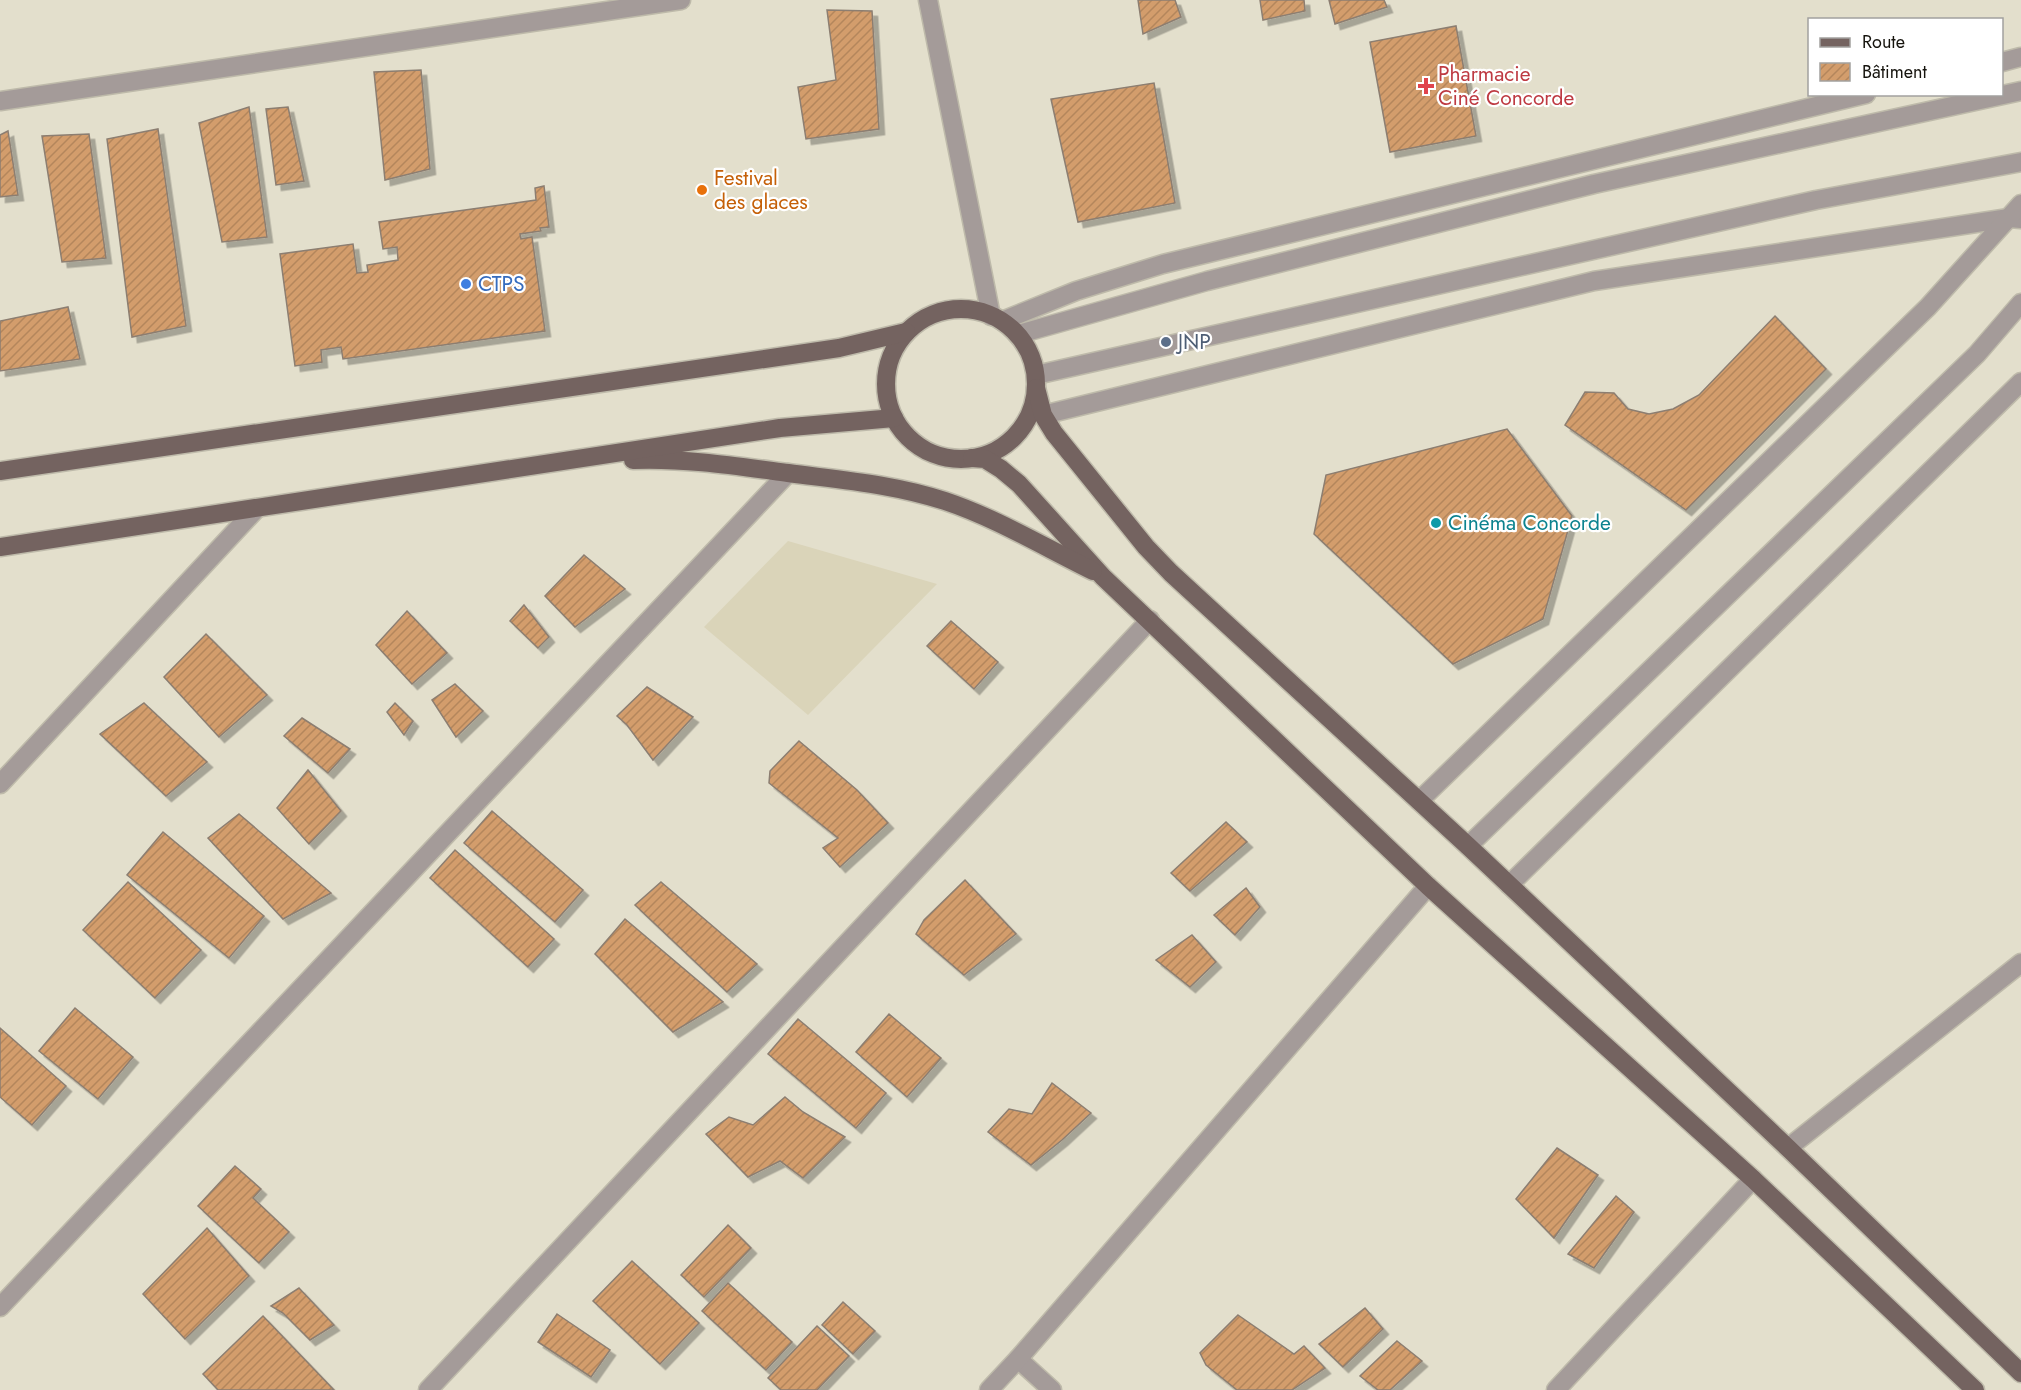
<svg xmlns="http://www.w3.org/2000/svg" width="2021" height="1390" font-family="Jost,sans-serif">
<defs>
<pattern id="building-hatch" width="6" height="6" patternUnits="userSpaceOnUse" patternTransform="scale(1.5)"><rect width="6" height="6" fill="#d39d6c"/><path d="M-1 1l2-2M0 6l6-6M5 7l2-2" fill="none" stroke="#b4865c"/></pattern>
<filter id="shadow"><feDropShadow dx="5.5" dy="5.5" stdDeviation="0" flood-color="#0004"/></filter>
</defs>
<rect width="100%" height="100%" fill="#e3dfcc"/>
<polygon fill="#dad4b9" points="788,541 937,584 808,715 704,627"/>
<g fill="url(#building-hatch)" stroke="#8c7e71" stroke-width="1.5" filter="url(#shadow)">
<polygon points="1138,0 1175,0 1181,17 1143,34"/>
<polygon points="1260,0 1304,0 1305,11 1263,20"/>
<polygon points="1329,0 1384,0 1387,7 1335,24"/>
<polygon points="827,10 872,11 879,129 806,139 798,87 836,80"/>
<polygon points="1456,26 1476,136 1390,152 1370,42"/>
<polygon points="421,70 430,169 385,180 374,72"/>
<polygon points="1154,83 1175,203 1078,222 1051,99"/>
<polygon points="249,107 267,237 222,242 199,123"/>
<polygon points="288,107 304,181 276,185 266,109"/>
<polygon points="158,129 186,326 132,337 107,139"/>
<polygon points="8,131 18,195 0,197 0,135"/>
<polygon points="89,134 106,258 62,262 42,136"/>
<polygon points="544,186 549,227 540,228 541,231 520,234 521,239 532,237 545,331 343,359 341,347 321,350 322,362 295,366 280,254 353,244 357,273 368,272 367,265 398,260 397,247 383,249 379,222 536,200 535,188"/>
<polygon points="68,307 80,359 0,371 0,321"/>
<polygon points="1775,316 1826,369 1686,510 1565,425 1585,392 1614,393 1628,409 1649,414 1673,409 1699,395"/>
<polygon points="1507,429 1572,516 1543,619 1453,664 1314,534 1326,475"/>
<polygon points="584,555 625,589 575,627 545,596"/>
<polygon points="524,605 549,637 538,648 510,621"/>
<polygon points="407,611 447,653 412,684 376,645"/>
<polygon points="951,621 998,662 974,689 927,646"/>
<polygon points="206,634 267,695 219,737 164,677"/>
<polygon points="455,684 483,711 456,737 432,700"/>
<polygon points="647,687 693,717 653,760 627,725 617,716"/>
<polygon points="144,703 207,762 166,796 100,734"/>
<polygon points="395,703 413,721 404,735 387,712"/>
<polygon points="302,718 350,749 328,773 284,736"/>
<polygon points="799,741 857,790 888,823 840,867 823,848 838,838 769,783 770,771"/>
<polygon points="308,770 341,811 309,844 277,808"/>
<polygon points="492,811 583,890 555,922 464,843"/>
<polygon points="239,814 331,893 283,919 208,838"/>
<polygon points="1226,822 1247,842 1190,891 1171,873"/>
<polygon points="163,832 264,916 229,958 127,875"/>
<polygon points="455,850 554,939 528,967 430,878"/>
<polygon points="965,880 1016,934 964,975 916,934 924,920"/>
<polygon points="128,882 201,950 155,998 83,930"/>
<polygon points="661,882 757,964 727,992 635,905"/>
<polygon points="1246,888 1260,907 1235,935 1214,915"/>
<polygon points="625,919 723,1002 673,1032 595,954"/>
<polygon points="1192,935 1216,962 1190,987 1156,960"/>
<polygon points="75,1008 133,1057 98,1099 39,1051"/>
<polygon points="889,1014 941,1058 907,1097 856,1052"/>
<polygon points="798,1019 886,1093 856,1128 768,1054"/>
<polygon points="0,1028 66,1086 32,1125 0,1097"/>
<polygon points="1052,1083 1091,1113 1062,1140 1031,1165 988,1132 1009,1109 1032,1114"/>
<polygon points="785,1097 803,1112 845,1137 803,1178 780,1161 748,1177 706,1134 729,1117 753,1125"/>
<polygon points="1557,1148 1598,1175 1554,1238 1516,1199"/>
<polygon points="235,1166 261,1189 253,1198 289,1232 259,1263 198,1206"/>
<polygon points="1616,1196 1634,1212 1594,1268 1568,1254"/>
<polygon points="728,1225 751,1248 704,1297 681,1275"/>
<polygon points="207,1228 249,1276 185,1339 143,1294"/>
<polygon points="632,1261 699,1323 660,1364 593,1301"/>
<polygon points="728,1283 792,1342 766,1370 702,1311"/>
<polygon points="299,1288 334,1325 310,1340 283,1313 271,1306"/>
<polygon points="843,1302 875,1331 853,1354 822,1325"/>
<polygon points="1365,1308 1383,1329 1343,1367 1319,1344"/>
<polygon points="557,1314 610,1350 591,1377 538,1342"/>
<polygon points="1238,1315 1294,1354 1304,1346 1325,1368 1292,1390 1237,1390 1206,1365 1200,1353"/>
<polygon points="263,1316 334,1390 218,1390 203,1374"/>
<polygon points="817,1326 849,1356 817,1390 781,1390 768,1378"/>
<polygon points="1397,1341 1422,1361 1390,1390 1378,1390 1360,1376"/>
</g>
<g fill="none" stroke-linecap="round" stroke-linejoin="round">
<defs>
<g id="minor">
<polyline points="928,0 991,316"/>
<polyline points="2002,62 2021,57"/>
<polyline points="0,101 681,0"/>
<polyline points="1002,321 1076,291 1163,264 1866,94"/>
<polyline points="1043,415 1594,281 2009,218 2021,219"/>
<polyline points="0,784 257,508"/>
<polyline points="1419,801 1928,307 2021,204"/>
<polyline points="1468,846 1977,354 2021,303"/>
<polyline points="1509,885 2021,382"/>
<polyline points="1788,1148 2021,963"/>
<polyline points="0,1307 788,473"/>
<polyline points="1018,1359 1052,1390"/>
<polyline points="428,1390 1150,620"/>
<polyline points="1556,1390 1753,1179"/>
</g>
<g id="tertiary">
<polyline points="1019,334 1207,281 1594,184 2021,91"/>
<polyline points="1036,375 1816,200 2021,162"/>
<polyline points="989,1390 1018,1359 1428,886"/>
</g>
<g id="primary">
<circle cx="961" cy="384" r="75"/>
<polyline points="1036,388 1043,415 1054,433 1146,547 1171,573 1468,846 1788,1148 2021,1373"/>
<polyline points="972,458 985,459 1001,469 1019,484 1103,577 1428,886 1753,1179 1975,1390"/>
<path d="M 633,460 C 685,458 736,466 788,473 C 841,480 893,484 945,501 C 996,518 1044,547 1093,571"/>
<polyline points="0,471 839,348 906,332"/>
<polyline points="0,547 780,428 894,418"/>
</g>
</defs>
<use href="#minor" stroke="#bebaaa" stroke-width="21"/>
<use href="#tertiary" stroke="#bebaaa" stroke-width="21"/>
<use href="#primary" stroke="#bebaaa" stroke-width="21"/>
<use href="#minor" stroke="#a49b99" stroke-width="18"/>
<use href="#tertiary" stroke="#a49b99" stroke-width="18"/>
<use href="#primary" stroke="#746360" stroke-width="18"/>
</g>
<path fill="#e0444e" stroke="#fff" stroke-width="2" d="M1423 77h6v6h6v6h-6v6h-6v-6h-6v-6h6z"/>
<circle fill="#e8710a" stroke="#fff" stroke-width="2" cx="702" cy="190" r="6"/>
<circle fill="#3f7fe0" stroke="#fff" stroke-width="2" cx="466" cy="284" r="6"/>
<circle fill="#5c6f8a" stroke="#fff" stroke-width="2" cx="1166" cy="342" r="6"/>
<circle fill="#0f9aa8" stroke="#fff" stroke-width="2" cx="1436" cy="523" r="6"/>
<g text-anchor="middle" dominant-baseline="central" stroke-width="4.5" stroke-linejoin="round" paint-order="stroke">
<g font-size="21" fill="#be3a42" stroke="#fff" text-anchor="start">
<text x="1438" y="74">Pharmacie<tspan x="1438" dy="24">Ciné Concorde</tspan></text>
</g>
<g font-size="21" fill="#c56008" stroke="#fff" text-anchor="start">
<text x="714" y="178">Festival<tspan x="714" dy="24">des glaces</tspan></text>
</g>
<g font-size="21" fill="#366cbe" stroke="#fff" text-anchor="start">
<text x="478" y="284">CTPS</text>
</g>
<g font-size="21" fill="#4e5e75" stroke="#fff" text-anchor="start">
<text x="1178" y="342">JNP</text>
</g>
<g font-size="21" fill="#0d838f" stroke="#fff" text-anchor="start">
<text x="1448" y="523">Cinéma Concorde</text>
</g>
</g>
<rect x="1808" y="18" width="195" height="78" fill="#ffffff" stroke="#a2a19f" stroke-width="1.5"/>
<rect x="1820" y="38" width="30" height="9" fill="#746360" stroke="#a2a19f" stroke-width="1.5"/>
<text x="1862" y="48" font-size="18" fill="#16140e">Route</text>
<rect x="1820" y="63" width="30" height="18" fill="url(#building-hatch)" stroke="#a2a19f" stroke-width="1.5"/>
<text x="1862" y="78" font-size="18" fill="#16140e">Bâtiment</text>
</svg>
